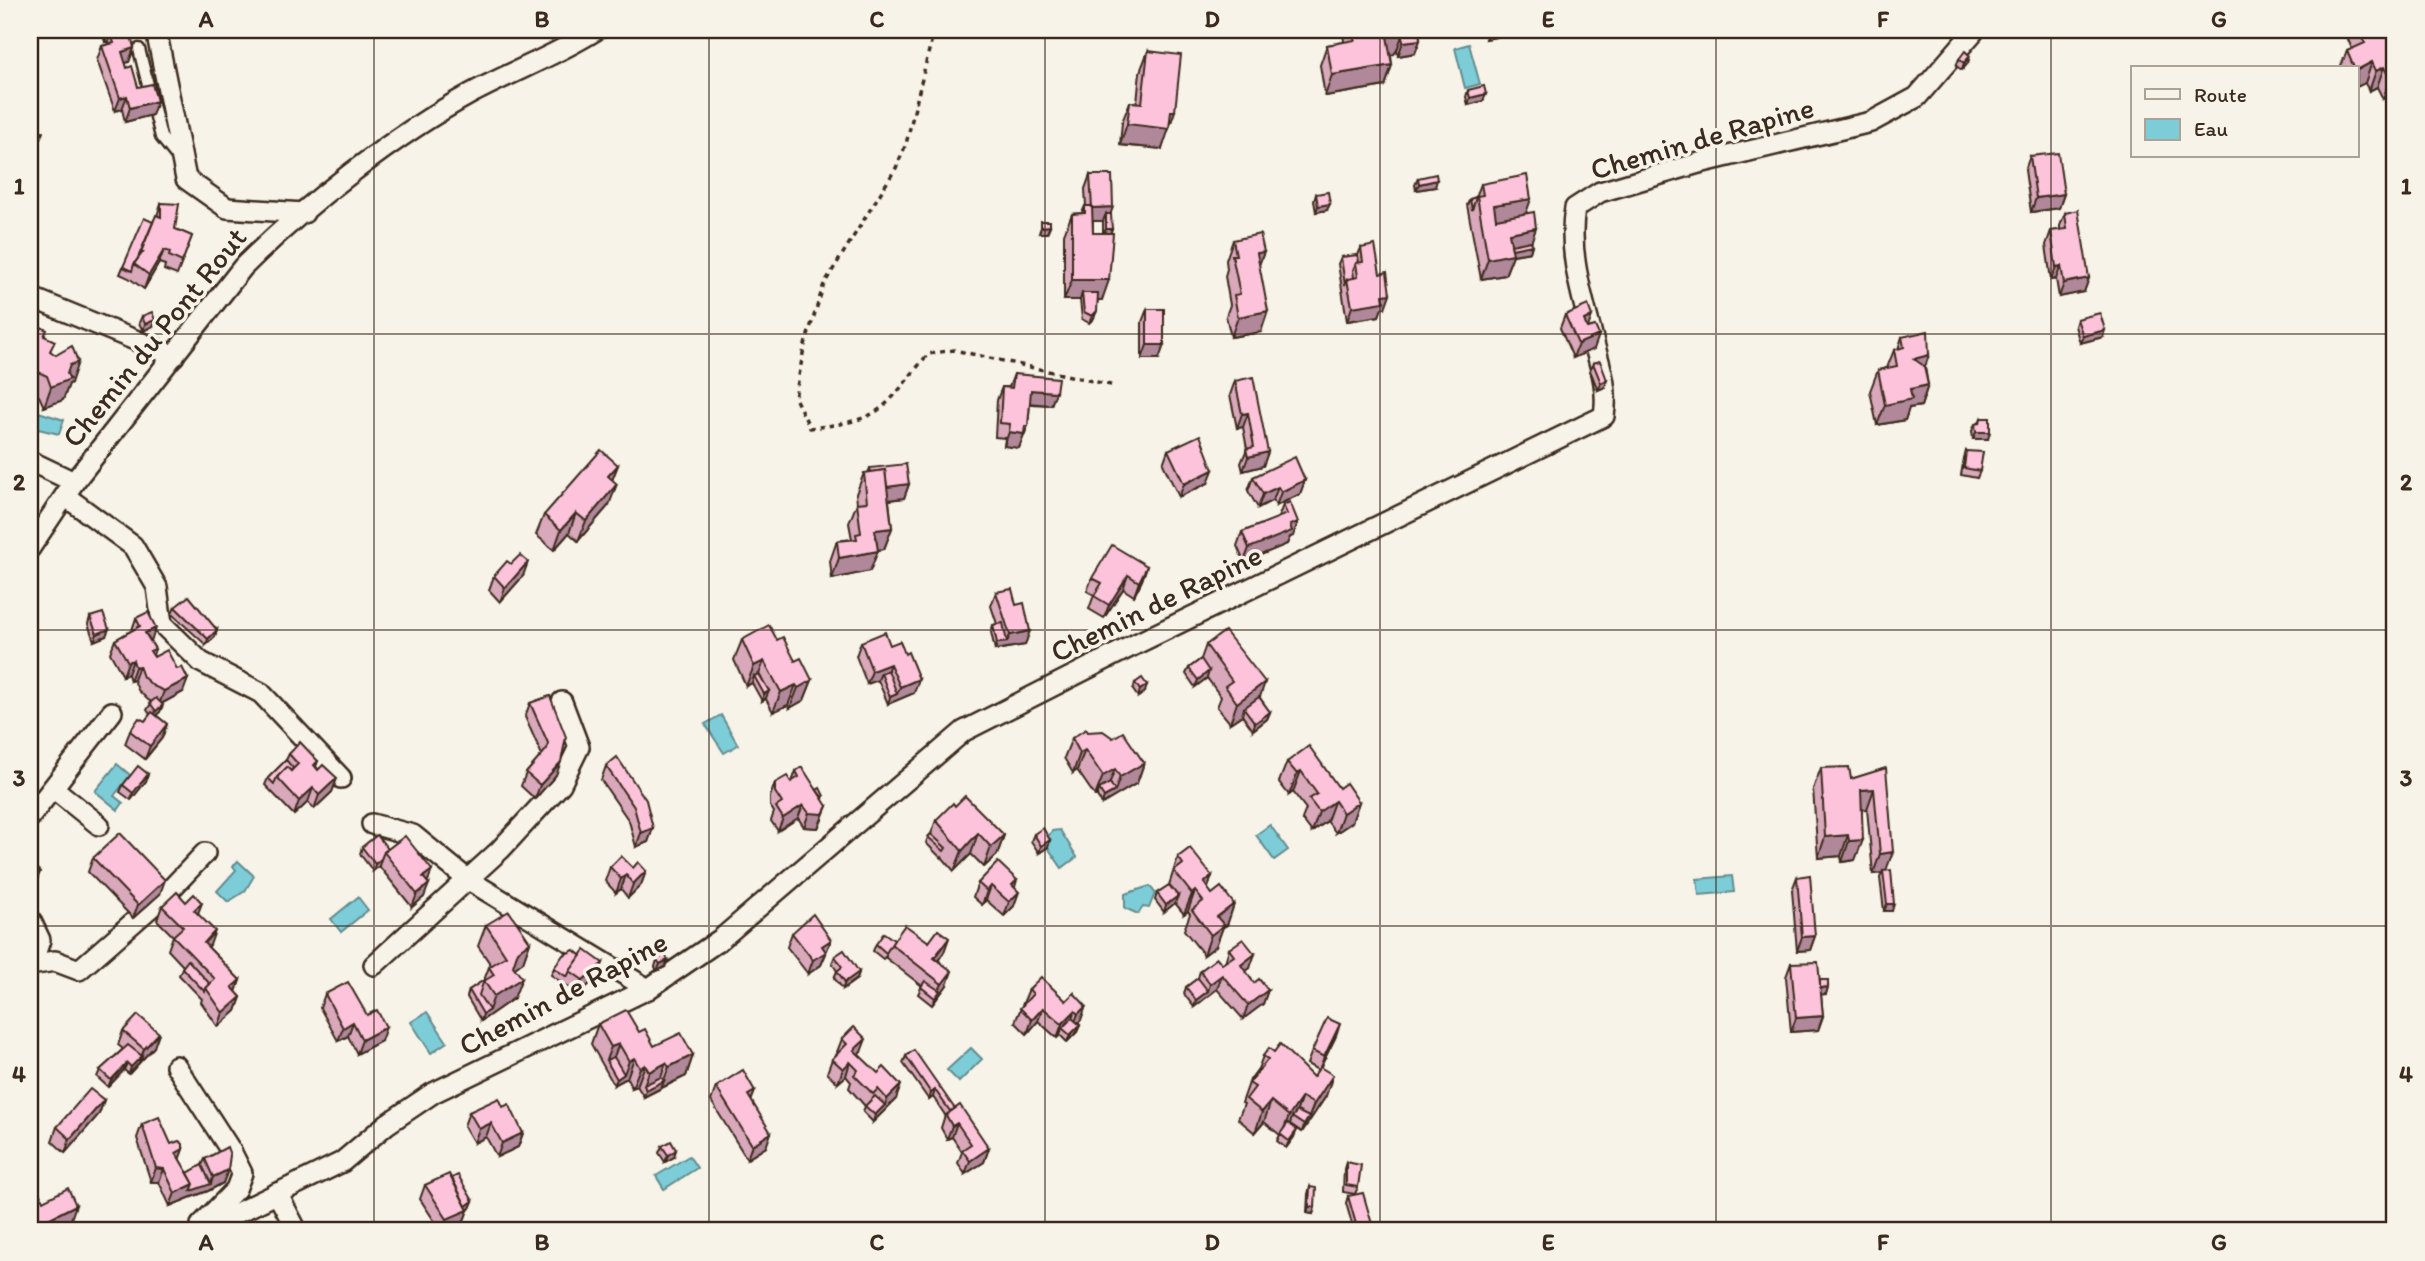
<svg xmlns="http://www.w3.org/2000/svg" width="2425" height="1261" font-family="Itim,sans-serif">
<rect width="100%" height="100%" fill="#f7f3e8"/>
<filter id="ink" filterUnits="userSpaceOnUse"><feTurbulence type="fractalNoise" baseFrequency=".0143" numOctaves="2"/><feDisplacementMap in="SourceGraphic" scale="14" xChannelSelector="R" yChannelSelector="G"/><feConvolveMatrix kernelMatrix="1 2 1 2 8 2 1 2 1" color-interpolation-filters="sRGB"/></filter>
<g filter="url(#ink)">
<g fill="#7dcdd9" stroke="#638c8e" stroke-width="2">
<polygon points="1469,44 1480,84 1465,88 1455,48"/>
<polygon points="32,410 64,420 59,434 30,427"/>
<polygon points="721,715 738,745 724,753 705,724"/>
<polygon points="117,764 130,775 114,796 123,803 118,810 95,791"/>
<polygon points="1270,825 1288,850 1274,860 1256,835"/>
<polygon points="1060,830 1077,857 1062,868 1044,842 1052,831"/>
<polygon points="238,861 254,876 245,891 228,902 217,891 236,870 233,866"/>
<polygon points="1732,876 1734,892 1699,895 1697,879"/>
<polygon points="1150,886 1155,893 1149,908 1143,907 1138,914 1125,908 1125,894"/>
<polygon points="358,897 368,910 341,932 331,919"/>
<polygon points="427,1012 447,1042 431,1053 411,1022"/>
<polygon points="971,1048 982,1059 959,1082 947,1070"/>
<polygon points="689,1156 697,1168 664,1189 656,1176"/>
</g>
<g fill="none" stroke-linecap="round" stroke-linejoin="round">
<defs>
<polyline id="service" points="139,49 161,137 178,158"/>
<g id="minor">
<polyline points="156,30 186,179 227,208 304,213"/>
<polyline points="30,297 174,356"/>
<polyline points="30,461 74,482"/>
<polyline points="65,496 133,546 157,587 162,624 201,662 261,693 341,778"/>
<path d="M 30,548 L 74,482 L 243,267 C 305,205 395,135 472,93 C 513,71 557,55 596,30"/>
<polyline points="53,788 99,825"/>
<polyline points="30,817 112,712"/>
<polyline points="372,824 413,835 467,879 648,989"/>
<polyline points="30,919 40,940 32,964"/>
<polyline points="30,965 55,961 79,970 167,893 205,853"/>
<polyline points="374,965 500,850 561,784 579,747 562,702"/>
<polyline points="176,1066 231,1151 242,1173 236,1189 201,1225"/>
<polyline points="277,1193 297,1231"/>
<path d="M 200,1231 L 342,1162 L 387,1124 L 433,1093 L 648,989 L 721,939 L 964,731 L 1134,645 L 1604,416 C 1608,391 1602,371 1595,347 C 1584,301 1567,255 1575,208 L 1600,192 L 1699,163 L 1871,122 L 1917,97 L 1975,30"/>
</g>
</defs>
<use href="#service" stroke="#3b2a1e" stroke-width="15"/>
<use href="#minor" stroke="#3b2a1e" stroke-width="24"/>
<path stroke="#3b2a1e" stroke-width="3.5" stroke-dasharray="5 5" stroke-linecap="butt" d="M 934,30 L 906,144 L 896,168 L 824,284 L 804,348 L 795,398 L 810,428 C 886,420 882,409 928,354 L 954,350 L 1115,386"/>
<use href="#service" stroke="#f7f3e8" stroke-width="10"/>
<use href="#minor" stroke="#f7f3e8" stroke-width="19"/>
</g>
<g fill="#d9a8bb" stroke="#3b2a1e" stroke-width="2" fill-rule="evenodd">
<polygon points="92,30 116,30 117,33 134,48 129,62 125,63 127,68 138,87 157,101 152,115 125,122 122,109 115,111 97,60 102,46 108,45 109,41 105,42 102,32 94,35"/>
<polygon points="1343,30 1419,30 1420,40 1415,53 1398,56 1397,50 1394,54 1391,55 1392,65 1385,86 1325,96 1320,65 1327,45 1344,42"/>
<polygon points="1484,30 1506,30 1498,32 1496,37 1486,39"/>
<polygon points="2344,30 2395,30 2395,94 2383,99 2377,87 2369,91 2357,68 2340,68 2347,51 2352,49"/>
<polygon points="1148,51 1169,126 1162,149 1120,145 1122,122 1130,102 1137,103 1140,72"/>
<polygon points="1959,59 1968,63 1962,70 1956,66"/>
<polygon points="1468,90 1486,94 1483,101 1468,105 1466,97"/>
<polygon points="2030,156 2064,194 2059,208 2031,212 2025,170"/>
<path d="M 1090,175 L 1111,214 L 1110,233 L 1102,300 L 1098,300 L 1094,318 L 1089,323 L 1082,319 L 1080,300 L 1064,300 L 1064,234 L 1072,214 L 1082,213 L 1085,206 L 1086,206 L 1085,189 ZM 1093,221 L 1103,221 L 1103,233 L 1093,233 Z"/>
<polygon points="1418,178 1435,187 1416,190 1415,185"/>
<polygon points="1481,184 1525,214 1536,228 1531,241 1532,245 1530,252 1513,255 1505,275 1481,279 1467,205 1470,199 1476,197"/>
<polygon points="1316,194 1327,210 1316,212 1314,201"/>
<polygon points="161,203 175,229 192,236 177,275 164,270 165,265 159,263 144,289 129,278 120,274 123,267 157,216"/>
<polygon points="2065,213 2089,278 2084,292 2059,297 2056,279 2051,280 2046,245 2051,231 2060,230 2060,226"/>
<polygon points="1233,240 1264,252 1259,264 1261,332 1231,337 1226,316 1230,305 1225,276 1227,269 1226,260"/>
<polygon points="1361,248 1385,308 1382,308 1379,316 1347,321 1338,264 1341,257 1358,255"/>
<polygon points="1147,309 1159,359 1142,359 1142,322"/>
<polygon points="1565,315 1588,328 1594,349 1573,358 1560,328"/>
<polygon points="142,316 153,326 143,331 139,323"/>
<polygon points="2077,319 2103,337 2080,343 2075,326"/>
<polygon points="45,336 51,352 71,383 69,384 63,400 44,407 39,396 30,392 30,343"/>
<polygon points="1902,337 1925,367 1928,385 1921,406 1909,408 1905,420 1877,425 1870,391 1878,370 1887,368 1894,350 1898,349"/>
<polygon points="1593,363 1605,387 1598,390 1590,370"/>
<polygon points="1014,374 1056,392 1051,405 1030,404 1028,426 1019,448 1004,446 1005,438 995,437 997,400 1002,387 1009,387"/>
<polygon points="1235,381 1268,452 1263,466 1243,471 1241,463 1247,449 1243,427 1237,428 1230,395"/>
<polygon points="1981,418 1988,439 1973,439 1972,431 1975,424 1979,423"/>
<polygon points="1168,450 1208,483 1179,497 1163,464"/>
<polygon points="1966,451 1980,471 1977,478 1961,475 1964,458"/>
<polygon points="618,465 612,480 609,505 578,541 569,533 554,550 536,535 544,515"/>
<polygon points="870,468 909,484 904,498 889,500 892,528 884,549 878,550 870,571 832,579 830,561 837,541 852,539 849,523 857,503 856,494 864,473 868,473"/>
<polygon points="1253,477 1305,480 1300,494 1276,506 1273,500 1258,508 1248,491"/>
<polygon points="1290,502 1293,536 1290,537 1287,544 1244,562 1237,546 1242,532 1278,518 1283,505"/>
<polygon points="1147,566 1142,580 1134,596 1123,589 1104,618 1089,609 1094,595 1087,591 1092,578"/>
<polygon points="494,576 523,576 500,602 489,590"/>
<polygon points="996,592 1025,645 995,650 991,632 993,625 997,624 991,606"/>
<polygon points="175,607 217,630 215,637 206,645 172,614"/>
<polygon points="90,617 106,636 94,641 88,624"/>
<polygon points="136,618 155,649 153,655 183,692 161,704 160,712 156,715 167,724 162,738 145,759 125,744 130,731 145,721 150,714 147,710 152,702 148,700 138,690 134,680 130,681 128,674 123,676 110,653 115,640 132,630"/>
<polygon points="742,640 777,640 812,680 804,700 790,708 788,705 773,712 766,699 762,701 752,683 746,686 734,660"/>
<polygon points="861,642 890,645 914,693 888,704 878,680 867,684 856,656"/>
<polygon points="1206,645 1260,698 1270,712 1267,719 1253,730 1242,715 1230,723 1217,707 1221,697 1207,678 1195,687 1186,674 1189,668 1201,659"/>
<polygon points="1135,683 1145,692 1138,697 1133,690"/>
<polygon points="550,696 556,775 535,799 521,786 526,773 542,755 525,717 530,703"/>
<polygon points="1088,732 1144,763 1137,783 1102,804 1097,796 1095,796 1077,770 1073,773 1064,758 1072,738"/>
<polygon points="289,754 318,761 316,767 318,770 337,778 332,792 314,809 308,802 294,815 265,785 268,778 286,760"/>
<polygon points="1287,762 1339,788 1359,802 1352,822 1336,833 1327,821 1312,832 1302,819 1306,809 1293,792 1289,795 1279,782"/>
<polygon points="606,766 653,828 648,842 636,847 629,821 601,780"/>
<polygon points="1821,768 1851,779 1886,768 1886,871 1892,911 1884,911 1880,878 1882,873 1873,874 1867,809 1862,809 1855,860 1842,862 1841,856 1818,858 1813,789"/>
<polygon points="796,771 824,796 823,799 822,820 818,828 804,827 798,818 778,831 771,821 774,812 770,806 770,797 775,783 792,782"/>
<polygon points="148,774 146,781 131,800 120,792 123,785"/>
<polygon points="955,806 1004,835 997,855 984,867 971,854 954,871 942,857 941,858 926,843 928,837 931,834 936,820"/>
<polygon points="1034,834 1050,840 1048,847 1039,853 1031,841"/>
<polygon points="362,847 388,849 427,882 424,897 412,907 379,866 373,871 360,854"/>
<polygon points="1178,857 1212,894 1234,904 1227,925 1223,927 1216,946 1204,955 1184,930 1190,914 1188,911 1184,914 1175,903 1164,912 1155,900 1157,893 1169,885"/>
<polygon points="93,858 160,894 133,918 88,872"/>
<polygon points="610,867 633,868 646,871 641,885 628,898 621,889 616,893 605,881"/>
<polygon points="1797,877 1815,936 1810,950 1797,951 1792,890"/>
<polygon points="1017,880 1015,887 1014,906 1004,916 986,900 982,905 973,897 978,883"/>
<polygon points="162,906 198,914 210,945 208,947 240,980 236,992 241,997 236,1011 218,1027 201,1002 202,999 179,975 183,966 168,950 173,936 157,920"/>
<polygon points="486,925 530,942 523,962 515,968 514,998 481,1021 467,997 469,990 484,980 489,967 491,965 478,946"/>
<polygon points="792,933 826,954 821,965 808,974 787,947"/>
<polygon points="894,940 929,942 944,952 939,959 947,985 932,1005 918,994 922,986 886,958 886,956 883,959 873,951 876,944"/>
<polygon points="1229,949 1250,968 1246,971 1254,983 1268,990 1263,1004 1243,1019 1217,989 1194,1007 1184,994 1186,987 1198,978 1200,971 1222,964 1225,962"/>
<polygon points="835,956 859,972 857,979 843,989 834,978 837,971 832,963"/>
<polygon points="657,960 665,967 657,971 655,967"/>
<polygon points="1791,963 1828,987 1826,994 1821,994 1823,1016 1818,1030 1791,1032 1786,977"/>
<polygon points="554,968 598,977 578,994 551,975"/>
<polygon points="1029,989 1066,1001 1074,993 1081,1020 1078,1023 1080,1025 1077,1032 1067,1042 1060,1035 1057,1038 1038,1021 1027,1034 1015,1022"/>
<polygon points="325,994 367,1015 381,1041 357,1054 348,1036 338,1041 320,1008"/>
<polygon points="598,1024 639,1032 654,1046 693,1055 686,1076 644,1097 637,1086 632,1088 627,1078 614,1085 591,1044"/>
<polygon points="123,1031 154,1047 129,1074 124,1070 108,1087 97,1077 100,1070 123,1049 118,1045"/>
<polygon points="1335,1038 1320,1068 1326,1096 1302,1132 1290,1124 1294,1137 1286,1148 1277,1141 1280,1135 1264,1122 1255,1133 1238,1119 1244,1104 1242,1103 1250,1080 1258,1069 1263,1056 1313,1077 1318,1070 1307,1064 1312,1051"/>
<polygon points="842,1039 861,1052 858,1055 896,1099 873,1122 863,1112 865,1106 849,1088 851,1082 846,1076 838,1083 827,1073 832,1059 838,1054 837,1052"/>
<polygon points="906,1056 989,1148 984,1162 965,1174 958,1163 962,1152 952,1137 947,1139 941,1128 945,1115 933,1097 929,1100 903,1063"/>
<polygon points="716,1087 755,1091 751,1101 766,1147 747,1159 711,1101"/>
<polygon points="104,1100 99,1114 65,1153 52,1141 57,1127"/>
<polygon points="503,1107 523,1133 518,1147 497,1157 486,1137 474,1143 464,1126 469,1112"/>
<polygon points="142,1124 171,1144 183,1149 179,1159 188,1173 202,1165 205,1159 228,1170 223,1183 208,1191 189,1198 170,1206 159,1182 151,1182 137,1138"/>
<polygon points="662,1146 674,1157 665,1162 659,1153"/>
<polygon points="1346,1162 1358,1187 1355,1194 1343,1192 1344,1169"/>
<polygon points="452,1178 473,1201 470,1208 468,1210 463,1223 446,1231 441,1231 420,1199 425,1185"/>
<polygon points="1310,1187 1315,1207 1313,1214 1307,1213 1308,1194"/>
<polygon points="1348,1196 1374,1231 1354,1231 1346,1203"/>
</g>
<g fill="#b08899" stroke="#3b2a1e" stroke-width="2">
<polygon points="95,30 103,30 102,32 94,35"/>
<polygon points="1488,30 1506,30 1498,32 1496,37 1486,39 1488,32"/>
<polygon points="111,34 109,41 105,42 107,35"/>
<polygon points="1401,34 1402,36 1397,50 1394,54 1380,57 1387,36"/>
<polygon points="1420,40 1415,53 1398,56 1403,42"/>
<polygon points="134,48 129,62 117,65 122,52"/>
<polygon points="1970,56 1968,63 1962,70 1964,63"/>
<polygon points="2372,62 2365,83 2357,87 2357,70"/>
<polygon points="1392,65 1385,86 1325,96 1332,75"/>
<polygon points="2384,67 2377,87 2369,91 2376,71"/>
<polygon points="2395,77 2395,94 2383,99 2390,79"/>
<polygon points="1486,94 1483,101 1468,105 1470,98"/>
<polygon points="127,96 122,109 115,111 120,98"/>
<polygon points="157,101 152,115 125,122 130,108"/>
<polygon points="1171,111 1175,111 1162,149 1120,145 1127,124"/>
<polygon points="1437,180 1435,187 1416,190 1419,184"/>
<polygon points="2064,194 2059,208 2031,212 2036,198"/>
<polygon points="1531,199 1524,219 1486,226 1494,205"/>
<polygon points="1330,204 1327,210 1316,212 1318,206"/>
<polygon points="1113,207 1108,221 1106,214 1103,221 1087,221 1092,208"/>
<polygon points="1050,226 1047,233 1039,233 1041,227"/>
<polygon points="1536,228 1530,246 1532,245 1530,252 1513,255 1505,275 1481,279 1488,259 1509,233"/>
<polygon points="1106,229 1112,229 1109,236 1103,235"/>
<polygon points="164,250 159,263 144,289 149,275"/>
<polygon points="1264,252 1256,273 1257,253"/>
<polygon points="2061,266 2056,279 2051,280 2056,267"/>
<polygon points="2089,278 2084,292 2059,297 2064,283"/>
<polygon points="1072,280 1109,280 1102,300 1083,300 1082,293 1080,300 1064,300"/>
<polygon points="1390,294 1385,308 1382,308 1379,316 1347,321 1352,307 1383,295"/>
<polygon points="1097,311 1094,318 1089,323 1092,316"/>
<polygon points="1268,311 1261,332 1231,337 1238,317"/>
<polygon points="1592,316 1587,330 1584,320"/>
<polygon points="155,320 153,326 143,331 145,324"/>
<polygon points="2105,330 2103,337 2080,343 2083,336"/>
<polygon points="1599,335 1594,349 1573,358 1578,344"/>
<polygon points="1147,345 1164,345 1159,359 1142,359"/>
<polygon points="1929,355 1922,376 1914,359"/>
<polygon points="78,362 71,383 69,384 63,400 44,407 51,387 70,365"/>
<polygon points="1607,380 1605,387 1598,390 1601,383"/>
<polygon points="1928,385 1921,406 1909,408 1905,420 1877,425 1885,405 1910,389"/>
<polygon points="1031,390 1056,392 1051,405 1026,403"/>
<polygon points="1248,413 1243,427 1237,428 1242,414"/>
<polygon points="1009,432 1024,434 1019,448 1004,446"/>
<polygon points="1976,432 1990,432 1988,439 1973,439"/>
<polygon points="1268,452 1263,466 1243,471 1248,457"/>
<polygon points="618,465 610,485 608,476"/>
<polygon points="1213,470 1208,483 1179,497 1184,484"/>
<polygon points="1305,480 1300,494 1276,506 1281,492"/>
<polygon points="617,484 609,505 578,541 586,521"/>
<polygon points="909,484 904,498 879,501 884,487"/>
<polygon points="1278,487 1273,500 1258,508 1263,494"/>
<polygon points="576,513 569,533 554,550 561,530"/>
<polygon points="1298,522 1293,536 1290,537 1287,544 1244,562 1249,548 1290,525"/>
<polygon points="892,528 884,549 867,551 875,530"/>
<polygon points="878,551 870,571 832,579 839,558"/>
<polygon points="528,562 523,576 500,602 505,588"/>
<polygon points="1147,566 1142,580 1134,596 1139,582"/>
<polygon points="1128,575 1123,589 1104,618 1109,605"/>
<polygon points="156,628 151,641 145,633"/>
<polygon points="109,629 106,636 94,641 97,634"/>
<polygon points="217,630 215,637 206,645 208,639"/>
<polygon points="1030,631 1025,645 995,650 997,643 1007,642 1010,635"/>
<polygon points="133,660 128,674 123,676 128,662"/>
<polygon points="764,661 757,680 754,676 752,683 746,686 754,666"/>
<polygon points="890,664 885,677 881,673 878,680 867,684 872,671"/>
<polygon points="139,666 134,680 130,681 135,667"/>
<polygon points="1209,671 1207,678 1195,687 1198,680"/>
<polygon points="188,679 183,692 159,705 164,691"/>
<polygon points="919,679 914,693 888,704 890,697 897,694 900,687"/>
<polygon points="812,680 804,700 790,708 798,688"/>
<polygon points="1265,682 1258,703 1244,708 1242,715 1230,723 1237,703"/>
<polygon points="796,685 788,705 773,712 781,692"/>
<polygon points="1147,685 1145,692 1138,697 1140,690"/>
<polygon points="769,691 766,698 762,701 764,694"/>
<polygon points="163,705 160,712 153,718 156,711"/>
<polygon points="1270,712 1267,719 1253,730 1255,723"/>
<polygon points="167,724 162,738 145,759 150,746"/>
<polygon points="1085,750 1077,770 1073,773 1080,753"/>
<polygon points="561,762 556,775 535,799 540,785"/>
<polygon points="1144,763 1137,783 1102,804 1104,797 1115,791 1120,777"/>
<polygon points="1115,769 1107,790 1099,789 1097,796 1095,796 1103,776"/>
<polygon points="1301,771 1293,792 1289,795 1297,774"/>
<polygon points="148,774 146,781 131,800 133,793"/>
<polygon points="337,778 332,792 314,809 319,795"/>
<polygon points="313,788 308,802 294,815 299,801"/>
<polygon points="1874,789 1867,809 1853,810 1861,790"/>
<polygon points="1342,791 1339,798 1334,802 1327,821 1312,832 1319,812"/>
<polygon points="1359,802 1352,822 1336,833 1343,813"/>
<polygon points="803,805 798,818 778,831 783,818"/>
<polygon points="827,806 818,828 804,827 809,813"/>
<polygon points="653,828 648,842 636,847 641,833"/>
<polygon points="978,833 971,854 954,871 962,851"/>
<polygon points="1004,835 997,855 984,867 991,847"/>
<polygon points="1848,835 1841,856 1818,858 1825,837"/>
<polygon points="1050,840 1048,847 1039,853 1041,846"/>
<polygon points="1863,840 1855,860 1842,862 1849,841"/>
<polygon points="1893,852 1885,873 1883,871 1882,873 1873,874 1880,854"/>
<polygon points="381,859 379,866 373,871 375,864"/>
<polygon points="432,870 427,884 423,877"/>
<polygon points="646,871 641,885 628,898 633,884"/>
<polygon points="40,872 35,886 30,890 30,881"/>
<polygon points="626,875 621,889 616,893 621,879"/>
<polygon points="1212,876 1205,897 1204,883"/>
<polygon points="165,880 160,894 133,918 138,905"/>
<polygon points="429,884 424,897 412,907 417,894"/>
<polygon points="991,886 986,900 982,905 987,891"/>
<polygon points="1195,891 1188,911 1184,914 1192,894"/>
<polygon points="1019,892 1014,906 1004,916 1009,902"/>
<polygon points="1178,896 1175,903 1164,912 1166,905"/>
<polygon points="202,903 197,916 194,910"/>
<polygon points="1234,904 1227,925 1223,927 1216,946 1204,955 1217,917"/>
<polygon points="1887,904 1894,904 1892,911 1884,911"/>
<polygon points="215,931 210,945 199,957 204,943"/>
<polygon points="1815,936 1810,950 1797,951 1802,937"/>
<polygon points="949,938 944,952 934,966 934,958"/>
<polygon points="831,940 821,965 808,974 813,960 822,946"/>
<polygon points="530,942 523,962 511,971 518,951"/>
<polygon points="1255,954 1250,968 1236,979 1241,965"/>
<polygon points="668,960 665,967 657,971 660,964"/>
<polygon points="603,963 598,977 578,994 583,980"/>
<polygon points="952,971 947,985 932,1005 942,984"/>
<polygon points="859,972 857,979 843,989 845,982"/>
<polygon points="1222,975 1217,989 1194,1007 1196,1000 1208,991 1210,984"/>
<polygon points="522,978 514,998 481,1021 483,1014 489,1010 494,996"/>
<polygon points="240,980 235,994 232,987"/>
<polygon points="1828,987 1826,994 1818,995 1820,988"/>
<polygon points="1268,990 1263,1004 1243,1019 1248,1005"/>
<polygon points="241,997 236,1011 218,1027 223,1013"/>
<polygon points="1086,1006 1081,1020 1073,1027 1078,1014"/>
<polygon points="1043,1008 1038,1021 1027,1034 1032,1020"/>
<polygon points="1075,1011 1070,1024 1062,1028 1060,1035 1057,1038 1062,1024"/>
<polygon points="1823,1016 1818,1030 1791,1032 1796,1018"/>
<polygon points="353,1022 348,1036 338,1041 343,1028"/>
<polygon points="1340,1024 1335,1038 1319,1070 1324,1057"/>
<polygon points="1080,1025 1077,1032 1067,1042 1070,1035"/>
<polygon points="386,1027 381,1041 357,1054 362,1040"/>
<polygon points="159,1033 154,1047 139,1063 144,1049"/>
<polygon points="866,1039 861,1052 850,1062 846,1076 838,1083 843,1069 854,1050"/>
<polygon points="619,1044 611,1064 606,1060 611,1047"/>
<polygon points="693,1055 686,1076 661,1088 669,1067"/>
<polygon points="142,1056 139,1063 129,1074 131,1067"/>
<polygon points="634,1058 627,1078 614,1085 617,1079 624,1074 629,1061"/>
<polygon points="127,1063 124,1070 108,1087 111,1080"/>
<polygon points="666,1063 659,1083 664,1081 661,1088 644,1097 646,1090 644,1085 649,1072"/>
<polygon points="645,1065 637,1086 632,1088 640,1068"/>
<polygon points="1333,1075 1326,1096 1302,1132 1304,1125 1309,1117 1314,1104"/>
<polygon points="901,1085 896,1099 873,1122 875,1115 885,1105 887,1099"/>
<polygon points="935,1090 933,1097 929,1100 931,1093"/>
<polygon points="755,1091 750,1104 748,1095"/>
<polygon points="1302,1097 1294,1118 1292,1117 1290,1124 1281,1136 1289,1116"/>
<polygon points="104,1100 99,1114 65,1153 70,1139"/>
<polygon points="1271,1101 1264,1122 1255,1133 1262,1112"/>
<polygon points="491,1123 486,1137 474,1143 479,1129"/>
<polygon points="957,1123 952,1137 947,1139 952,1126"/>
<polygon points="1297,1130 1294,1137 1286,1148 1289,1141"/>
<polygon points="523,1133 518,1147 497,1157 502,1143"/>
<polygon points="771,1133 766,1147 747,1159 752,1145"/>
<polygon points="989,1148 984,1162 965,1174 970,1161"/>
<polygon points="183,1149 178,1163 176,1153"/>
<polygon points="676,1150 674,1157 665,1162 668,1155"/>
<polygon points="156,1168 164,1169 159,1182 151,1182"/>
<polygon points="228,1170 223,1183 208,1191 189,1198 170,1206 175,1193 194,1184 211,1184 213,1177"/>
<polygon points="473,1201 470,1208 468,1210 463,1223 446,1231 442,1231 447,1219"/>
<polygon points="76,1205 69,1225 57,1231 44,1231 48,1219"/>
<polygon points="1309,1207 1315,1207 1313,1214 1307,1213"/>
</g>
<g fill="#fcc3da" stroke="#3b2a1e" stroke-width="2">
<polygon points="106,30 116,30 117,32 107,35"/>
<polygon points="128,30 130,30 134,48 122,52 127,68 132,66 138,87 152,84 157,101 130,108 127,96 120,98 102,46 114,43 111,34"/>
<polygon points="1353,30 1401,30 1401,34 1387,36 1392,65 1332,75 1327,45 1355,40"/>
<polygon points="1401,30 1419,30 1420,40 1403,42 1402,36 1401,36"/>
<polygon points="2360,30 2392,30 2395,36 2395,77 2390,79 2384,67 2376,71 2372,62 2357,70 2357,68 2354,68 2347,51 2365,43"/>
<polygon points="1148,51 1181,55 1175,111 1171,111 1169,129 1127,124 1130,102 1142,103"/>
<polygon points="1965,51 1970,56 1964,63 1959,59"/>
<polygon points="1484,86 1486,94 1470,98 1468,90"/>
<polygon points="30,126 43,132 30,163"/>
<polygon points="2058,153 2064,194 2036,198 2030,156"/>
<polygon points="1436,174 1437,180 1419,184 1418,178"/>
<polygon points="1090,175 1112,175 1113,207 1092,208"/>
<polygon points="1527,175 1531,199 1494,205 1496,219 1534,212 1536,228 1509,233 1513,254 1488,259 1477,196 1483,195 1481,184"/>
<polygon points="1328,192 1330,204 1318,206 1316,194"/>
<polygon points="1476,197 1472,210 1470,199"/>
<polygon points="161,203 179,204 175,229 192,236 182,262 169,256 170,252 164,250 149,275 134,264 143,252 141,252 156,215 161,217"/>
<polygon points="1085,206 1092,206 1093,233 1113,233 1109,280 1072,280 1072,214 1085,213"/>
<polygon points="2078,210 2089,278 2064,283 2061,266 2056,267 2051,231 2067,229 2065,213"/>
<polygon points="1106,214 1111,214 1112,229 1106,229"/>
<polygon points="144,218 153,222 138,258 134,264 132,271 123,267"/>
<polygon points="1041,221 1050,221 1050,226 1041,227"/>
<polygon points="1260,234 1264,252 1257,253 1268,311 1238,317 1234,295 1240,294 1232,255 1236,255 1233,240"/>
<polygon points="1531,241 1532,245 1512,249 1511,245"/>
<polygon points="1375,245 1380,274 1387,272 1390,294 1383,295 1384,302 1352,307 1347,279 1358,277 1356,263 1363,262 1361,248"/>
<polygon points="1358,255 1359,262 1356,263 1353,270 1354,278 1347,279 1345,285 1341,257"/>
<polygon points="1082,293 1098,293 1097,311 1092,316 1084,312"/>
<polygon points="1588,305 1592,316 1584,320 1587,328 1595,326 1599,335 1578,344 1565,315"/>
<rect x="1147" y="309" width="17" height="36"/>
<polygon points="152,312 155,320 145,324 142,316"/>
<polygon points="2100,313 2105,330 2083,336 2077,319"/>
<polygon points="39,326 47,330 44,336 55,341 50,351 56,355 72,346 78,362 70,365 67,374 70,379 51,387 47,376 34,370 34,366 30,364 30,343"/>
<polygon points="1928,331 1929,355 1914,359 1924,366 1928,385 1910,389 1912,399 1885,405 1878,370 1897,366 1894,350 1904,347 1902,337"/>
<polygon points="1600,361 1607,380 1601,383 1593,363"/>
<polygon points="1014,374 1058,378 1056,392 1031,390 1028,426 1025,426 1024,434 1009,432 1010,424 1000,423 1002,387 1012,388"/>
<polygon points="1253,377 1268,452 1248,457 1246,449 1254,447 1248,413 1242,414 1235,381"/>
<polygon points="1981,418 1990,418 1990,432 1976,432 1975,424 1980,423"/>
<polygon points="1200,435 1213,470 1184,484 1168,450"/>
<polygon points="601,450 618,465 608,476 617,484 586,521 576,513 561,530 544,515"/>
<polygon points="1966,451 1983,452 1980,471 1964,468"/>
<polygon points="1295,457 1305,480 1281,492 1278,487 1263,494 1253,477"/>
<polygon points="906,464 909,484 887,487 885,470 871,472 870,468"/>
<polygon points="885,470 892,528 875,530 878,551 839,558 837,541 857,539 856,534 861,533 857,503 867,502 864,473"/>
<polygon points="1290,502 1298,522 1290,525 1292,531 1249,548 1242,532 1287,514 1283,505"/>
<polygon points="1112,545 1147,566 1139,582 1128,575 1109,605 1094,596 1102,583 1092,578"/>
<polygon points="520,555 528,562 505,588 494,576 507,561 511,564"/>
<polygon points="1012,589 1016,605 1024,603 1030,631 1010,635 996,592"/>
<polygon points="189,596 217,630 208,639 175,607"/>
<polygon points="148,612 156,628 145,633 155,649 150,651 154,657 167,650 177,669 182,667 188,679 164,691 153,686 143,677 139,666 135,667 133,660 128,662 115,640 140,626 136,618"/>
<polygon points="103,613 109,629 97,634 90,617"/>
<polygon points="1003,623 1007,642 997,643 993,625"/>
<polygon points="769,625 777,640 783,637 795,661 801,658 812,680 798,688 796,685 781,692 764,661 754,666 742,640"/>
<polygon points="1225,631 1265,682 1237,703 1225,686 1232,681 1206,645"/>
<polygon points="885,632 890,645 900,641 905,654 908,652 919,679 900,687 890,664 872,671 861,642"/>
<polygon points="1201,659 1209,671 1198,680 1189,668"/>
<polygon points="888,670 897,694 890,697 881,673"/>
<polygon points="759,674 769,691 764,694 754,676"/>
<polygon points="1142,678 1147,685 1140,690 1135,683"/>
<polygon points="550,696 566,737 561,762 540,785 526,773 547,749 548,743 530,703"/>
<polygon points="1259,697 1270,712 1255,723 1244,708"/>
<polygon points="156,698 163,705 156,711 150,703"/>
<polygon points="152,712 167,724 150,746 130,731 139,718 145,721"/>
<polygon points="1086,729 1088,732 1103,731 1113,738 1123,732 1144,763 1120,777 1115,769 1103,776 1085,750 1080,753 1072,738"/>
<polygon points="300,742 318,761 314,765 318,770 323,765 337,778 319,795 313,788 299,801 277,777 287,767 291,771 298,764 289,754"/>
<polygon points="1309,746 1339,788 1346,783 1359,802 1343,813 1335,801 1319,812 1309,799 1317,794 1301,771 1297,774 1287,762"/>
<polygon points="617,757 646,800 653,828 641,833 634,807 606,766"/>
<polygon points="286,760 293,768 291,771 287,767 277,777 274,784 268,778"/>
<polygon points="30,765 34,768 30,773"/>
<polygon points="138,766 148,774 133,793 123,785"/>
<polygon points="802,767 827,806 823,814 809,813 803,805 783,818 776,807 782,803 775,792 775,783 787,776 791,782 799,777 796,771"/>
<polygon points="1849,767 1851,779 1886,768 1893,852 1880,854 1874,789 1861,790 1863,840 1849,841 1848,835 1825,837 1821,768"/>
<polygon points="1110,783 1115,791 1104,797 1099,789"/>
<polygon points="820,788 824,796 822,797 817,790"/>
<polygon points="965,796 1004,835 991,847 978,833 962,851 936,820 953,803 955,806"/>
<polygon points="1043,828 1050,840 1041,846 1034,834"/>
<polygon points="120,833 165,880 138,905 93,858"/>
<polygon points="931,834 946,848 944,851 928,837"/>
<polygon points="377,835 388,849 384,852 381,859 375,864 362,847"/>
<polygon points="405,836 432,870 423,877 429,884 417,894 384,852"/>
<polygon points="1190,848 1212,876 1204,883 1212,894 1221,887 1234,904 1217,917 1224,925 1211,935 1192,910 1203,901 1195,891 1192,894 1174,871 1183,864 1178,857"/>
<polygon points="621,856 633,868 638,862 646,871 633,884 626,875 621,879 610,867"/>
<polygon points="30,861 40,872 30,881"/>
<polygon points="998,862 1017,880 1012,885 1019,892 1009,902 991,886 987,891 978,883"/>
<polygon points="1891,870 1894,904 1887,904 1883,871"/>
<polygon points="1810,875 1815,936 1802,937 1797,877"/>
<polygon points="1169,885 1178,896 1166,905 1157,893"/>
<polygon points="177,892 186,902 194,894 202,903 194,910 215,931 204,943 240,980 232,987 241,997 223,1013 206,988 215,979 173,936 183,927 162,906"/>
<polygon points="509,911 530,942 518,951 513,966 522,978 494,996 484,981 494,975 489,967 506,956 486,925"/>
<polygon points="813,914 831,940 822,946 826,952 813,960 792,933"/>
<polygon points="905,925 929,942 938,930 949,938 934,958 952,971 942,984 891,944"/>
<polygon points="884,933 894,940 886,953 876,944"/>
<polygon points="1243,939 1255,954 1241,965 1254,983 1259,979 1268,990 1248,1005 1222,975 1210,984 1200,971 1217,958 1222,964 1234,956 1229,949"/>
<polygon points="574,950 581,956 570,971 567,977 554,968 563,955"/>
<polygon points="585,950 603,963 583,980 570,971"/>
<polygon points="844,950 859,972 845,982 837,971 842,967 835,956"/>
<polygon points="665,954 668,960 660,964 657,960"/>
<polygon points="188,960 210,984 206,988 205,992 182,968"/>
<polygon points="1818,962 1823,1016 1796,1018 1791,963"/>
<polygon points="1041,977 1066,1001 1074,993 1086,1006 1078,1014 1075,1011 1062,1024 1043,1008 1032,1020 1020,1008 1033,994 1029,989"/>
<polygon points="1198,978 1208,991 1196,1000 1186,987"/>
<polygon points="484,980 479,995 489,1010 483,1014 469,990"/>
<polygon points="1820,980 1828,980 1828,987 1820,988"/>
<polygon points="925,981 940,991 935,998 921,987"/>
<polygon points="348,982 367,1015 377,1010 386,1027 362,1040 353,1022 343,1028 325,994"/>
<polygon points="626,1010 639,1032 645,1029 654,1046 681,1033 693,1055 669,1067 666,1063 649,1072 645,1065 640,1068 634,1058 629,1061 619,1044 611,1047 598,1024"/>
<polygon points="138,1015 159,1033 144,1049 123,1031"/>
<polygon points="1072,1018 1080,1025 1070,1035 1062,1028"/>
<polygon points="1327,1018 1340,1024 1324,1057 1312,1051"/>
<polygon points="854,1027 866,1039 854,1050 878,1073 884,1067 901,1085 887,1099 878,1089 873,1094 854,1075 858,1070 850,1062 843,1069 832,1059 847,1044 842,1039"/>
<polygon points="1280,1044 1313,1077 1320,1067 1333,1075 1314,1104 1302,1097 1289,1116 1271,1101 1262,1112 1246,1099 1255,1087 1249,1083 1268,1059 1263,1056 1269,1048 1274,1052"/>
<polygon points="128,1045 142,1056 131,1067 127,1063 111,1080 100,1070"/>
<polygon points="914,1050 955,1109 950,1111 935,1090 931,1093 906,1056"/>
<polygon points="614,1057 624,1074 617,1079 606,1060"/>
<polygon points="1258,1069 1259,1070 1251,1081 1250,1080"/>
<polygon points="743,1070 755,1091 748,1095 771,1133 752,1145 716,1087"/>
<polygon points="661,1077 664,1081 646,1090 644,1085"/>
<polygon points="90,1089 104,1100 70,1139 57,1127"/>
<polygon points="875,1096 885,1105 875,1115 865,1106"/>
<polygon points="499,1098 503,1107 509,1104 523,1133 502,1143 491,1123 479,1129 469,1112"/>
<polygon points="960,1105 989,1148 970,1161 962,1150 971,1144 957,1123 952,1126 946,1115"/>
<polygon points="1297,1111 1309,1117 1304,1125 1292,1117"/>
<polygon points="159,1117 171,1144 179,1141 183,1144 183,1149 176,1153 194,1184 175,1193 164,1169 156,1168 142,1124"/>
<polygon points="1288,1123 1297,1130 1289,1141 1280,1134"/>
<polygon points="671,1141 676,1150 668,1155 662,1146"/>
<polygon points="227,1147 230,1155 228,1170 213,1177 205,1159"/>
<polygon points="1346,1162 1361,1165 1358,1187 1346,1185"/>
<polygon points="202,1165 211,1184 191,1191 194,1184 188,1173"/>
<polygon points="449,1174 468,1210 447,1219 425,1185"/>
<polygon points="458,1175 473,1201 466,1206 452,1178"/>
<polygon points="36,1186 43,1201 68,1188 76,1205 48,1219 53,1229 48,1231 30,1231 30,1189"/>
<polygon points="1310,1187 1316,1188 1315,1207 1309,1207"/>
<polygon points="1363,1193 1374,1231 1358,1231 1348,1196"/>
<polygon points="479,1222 483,1231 459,1231"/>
</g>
</g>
<path fill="none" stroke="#3b2a1e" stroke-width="2" stroke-opacity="0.55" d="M 374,30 L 374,1231M 709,30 L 709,1231M 1045,30 L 1045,1231M 1380,30 L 1380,1231M 1716,30 L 1716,1231M 2051,30 L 2051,1231M 30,334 L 2395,334M 30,630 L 2395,630M 30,926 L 2395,926"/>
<g text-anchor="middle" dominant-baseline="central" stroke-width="7" stroke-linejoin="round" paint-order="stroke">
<g font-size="30" fill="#3b2a1e" stroke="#f7f3e8">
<text transform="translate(1702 138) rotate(-16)">Chemin de Rapine</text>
<text transform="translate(154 337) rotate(-51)">Chemin du Pont Rout</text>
<text transform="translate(1156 603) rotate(-26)">Chemin de Rapine</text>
<text transform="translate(563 993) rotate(-28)">Chemin de Rapine</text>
</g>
</g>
<rect width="2425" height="1261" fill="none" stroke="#f7f3e8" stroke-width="77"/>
<rect x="2131" y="66" width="228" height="91" fill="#f7f3e8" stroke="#aca397" stroke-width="2"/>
<rect x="2145" y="89" width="35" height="10" fill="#f7f3e8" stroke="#aca397" stroke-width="2"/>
<text x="2194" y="102" font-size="21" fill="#3b2a1e">Route</text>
<rect x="2145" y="119" width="35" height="21" fill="#7dcdd9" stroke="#aca397" stroke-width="2"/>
<text x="2194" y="136" font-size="21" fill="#3b2a1e">Eau</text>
<rect x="38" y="38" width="2348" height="1184" fill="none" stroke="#3b2a1e" stroke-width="2.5"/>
<g font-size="23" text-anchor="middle" font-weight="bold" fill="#3b2a1e">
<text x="206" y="27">A</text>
<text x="542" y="27">B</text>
<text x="877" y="27">C</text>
<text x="1212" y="27">D</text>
<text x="1548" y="27">E</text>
<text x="1883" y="27">F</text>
<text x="2219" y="27">G</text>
<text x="19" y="194">1</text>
<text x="2406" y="194">1</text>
<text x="19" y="490">2</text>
<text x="2406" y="490">2</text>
<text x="19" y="786">3</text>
<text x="2406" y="786">3</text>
<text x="19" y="1082">4</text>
<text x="2406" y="1082">4</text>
<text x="206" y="1250">A</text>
<text x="542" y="1250">B</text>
<text x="877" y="1250">C</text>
<text x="1212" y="1250">D</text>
<text x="1548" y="1250">E</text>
<text x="1883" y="1250">F</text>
<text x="2219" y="1250">G</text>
</g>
</svg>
